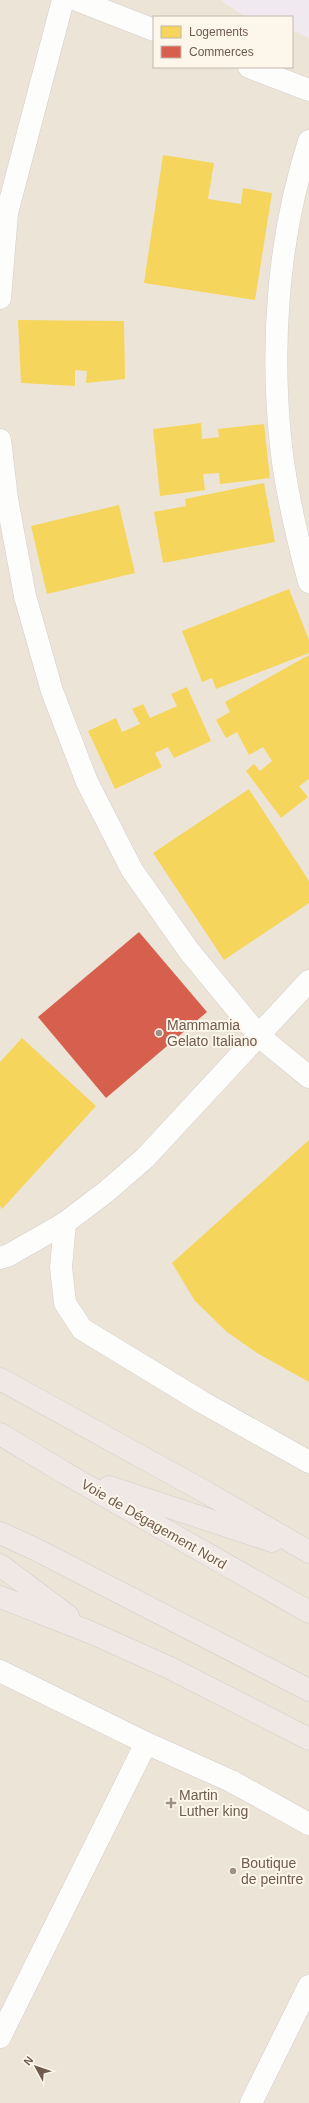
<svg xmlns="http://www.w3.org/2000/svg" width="309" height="2103" font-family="Arial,sans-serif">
<rect width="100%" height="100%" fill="#f4f1ea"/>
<path fill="#ede4d8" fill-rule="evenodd" d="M 0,0 L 309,0 L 309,2103 L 0,2103 ZM 154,17 L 292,17 L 292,67 L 154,67 Z"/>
<polygon fill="#f1e9f0" points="220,0 309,0 309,38 292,30 292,17 246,17"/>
<g fill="#f6d55c">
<polygon points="163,155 214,163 208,199 241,204 243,188 272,193 255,300 144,283"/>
<polygon points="18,320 124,321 125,379 86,383 87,371 75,370 75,386 21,383"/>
<polygon points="201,423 202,439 219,437 218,429 264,424 270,478 220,484 219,473 203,474 205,490 160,496 153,429"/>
<polygon points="264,483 275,542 163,563 154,512 186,506 185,499"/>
<polygon points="119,505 135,573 47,594 31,526"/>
<polygon points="289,589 309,640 309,653 216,689 212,678 202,682 182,631"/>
<polygon points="309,655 309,779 299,786 308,797 281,818 246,771 254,764 260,771 272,761 263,747 249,755 237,732 226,738 216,720 230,712 225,702"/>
<polygon points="187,687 211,741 174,758 168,747 155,753 162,767 115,789 88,731 116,718 122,732 140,724 132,709 143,704 150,718 177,706 171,694"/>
<polygon points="249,789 309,881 309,903 224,960 153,853"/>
<polygon points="22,1038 96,1106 2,1209 0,1206 0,1062"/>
<polygon points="309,1140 309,1382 257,1353 227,1332 195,1301 172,1263"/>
</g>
<polygon fill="#d6604d" points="139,932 207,1012 106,1098 38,1017"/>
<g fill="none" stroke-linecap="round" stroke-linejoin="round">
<defs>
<g id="minor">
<polyline points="77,0 154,30"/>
<polyline points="249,67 309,90"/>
<path d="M 309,141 C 278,238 270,344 281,446 C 286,492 297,537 309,582"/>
<polyline points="0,298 7,213 63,0"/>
<polyline points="0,440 7,499 25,596 52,691 87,782 132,870 189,951 259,1036 309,1077"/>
<polyline points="65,1223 61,1267 65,1303 82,1329 202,1402 309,1462"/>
<polyline points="0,1258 9,1255 65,1223 107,1191 145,1158 309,981"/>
<polyline points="0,1671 146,1743 231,1781 309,1824"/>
<polyline points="0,2037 146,1743"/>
<polyline points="251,2103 309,1986"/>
</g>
<g id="highway">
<polyline points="0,1379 209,1494 309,1552"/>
<polyline points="0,1434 63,1472 309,1612"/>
<polyline points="109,1487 272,1541"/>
<polyline points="0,1533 35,1549 309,1690"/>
<polyline points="0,1565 68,1616"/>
<polyline points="0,1597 92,1633 170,1668 309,1739"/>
</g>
</defs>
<use href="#minor" stroke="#d3cec8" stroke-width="23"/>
<use href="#highway" stroke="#d3cdc7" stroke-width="23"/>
<use href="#minor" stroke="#fdfdfc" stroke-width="22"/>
<use href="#highway" stroke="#efe8e5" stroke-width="22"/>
</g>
<g fill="#9e9085" stroke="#fdf6eb" stroke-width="1.5">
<circle cx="159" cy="1033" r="4"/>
<path d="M169 1797h4v4h4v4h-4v4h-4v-4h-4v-4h4z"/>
<circle cx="233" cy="1871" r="4"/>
</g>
<g text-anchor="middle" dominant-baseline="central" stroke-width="4" stroke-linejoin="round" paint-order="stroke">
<g font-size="14" fill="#6f5b4e" stroke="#fdf6eb" text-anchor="start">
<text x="167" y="1025">Mammamia<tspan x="167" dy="16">Gelato Italiano</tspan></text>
<text x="179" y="1795">Martin<tspan x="179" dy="16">Luther king</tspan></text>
<text x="241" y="1863">Boutique<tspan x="241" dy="16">de peintre</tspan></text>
</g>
<g font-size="14" fill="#6f5b4e" stroke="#fdf6eb">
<text transform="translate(154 1524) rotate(30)">Voie de Dégagement Nord</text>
</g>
</g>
<rect x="153" y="16" width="140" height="52" fill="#fdf6eb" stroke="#c4b8ac"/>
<rect x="161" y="26" width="20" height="12" fill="#f6d55c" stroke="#c4b8ac"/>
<text x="189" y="36" font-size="12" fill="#6f5b4e">Logements</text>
<rect x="161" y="46" width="20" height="12" fill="#d6604d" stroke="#c4b8ac"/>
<text x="189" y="56" font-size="12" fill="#6f5b4e">Commerces</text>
<g transform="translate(36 2067) rotate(310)" stroke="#fdf6eb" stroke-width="3" paint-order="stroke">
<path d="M0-3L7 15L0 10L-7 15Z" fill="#6f5b4e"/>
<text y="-6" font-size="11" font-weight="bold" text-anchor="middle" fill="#6f5b4e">N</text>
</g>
</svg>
